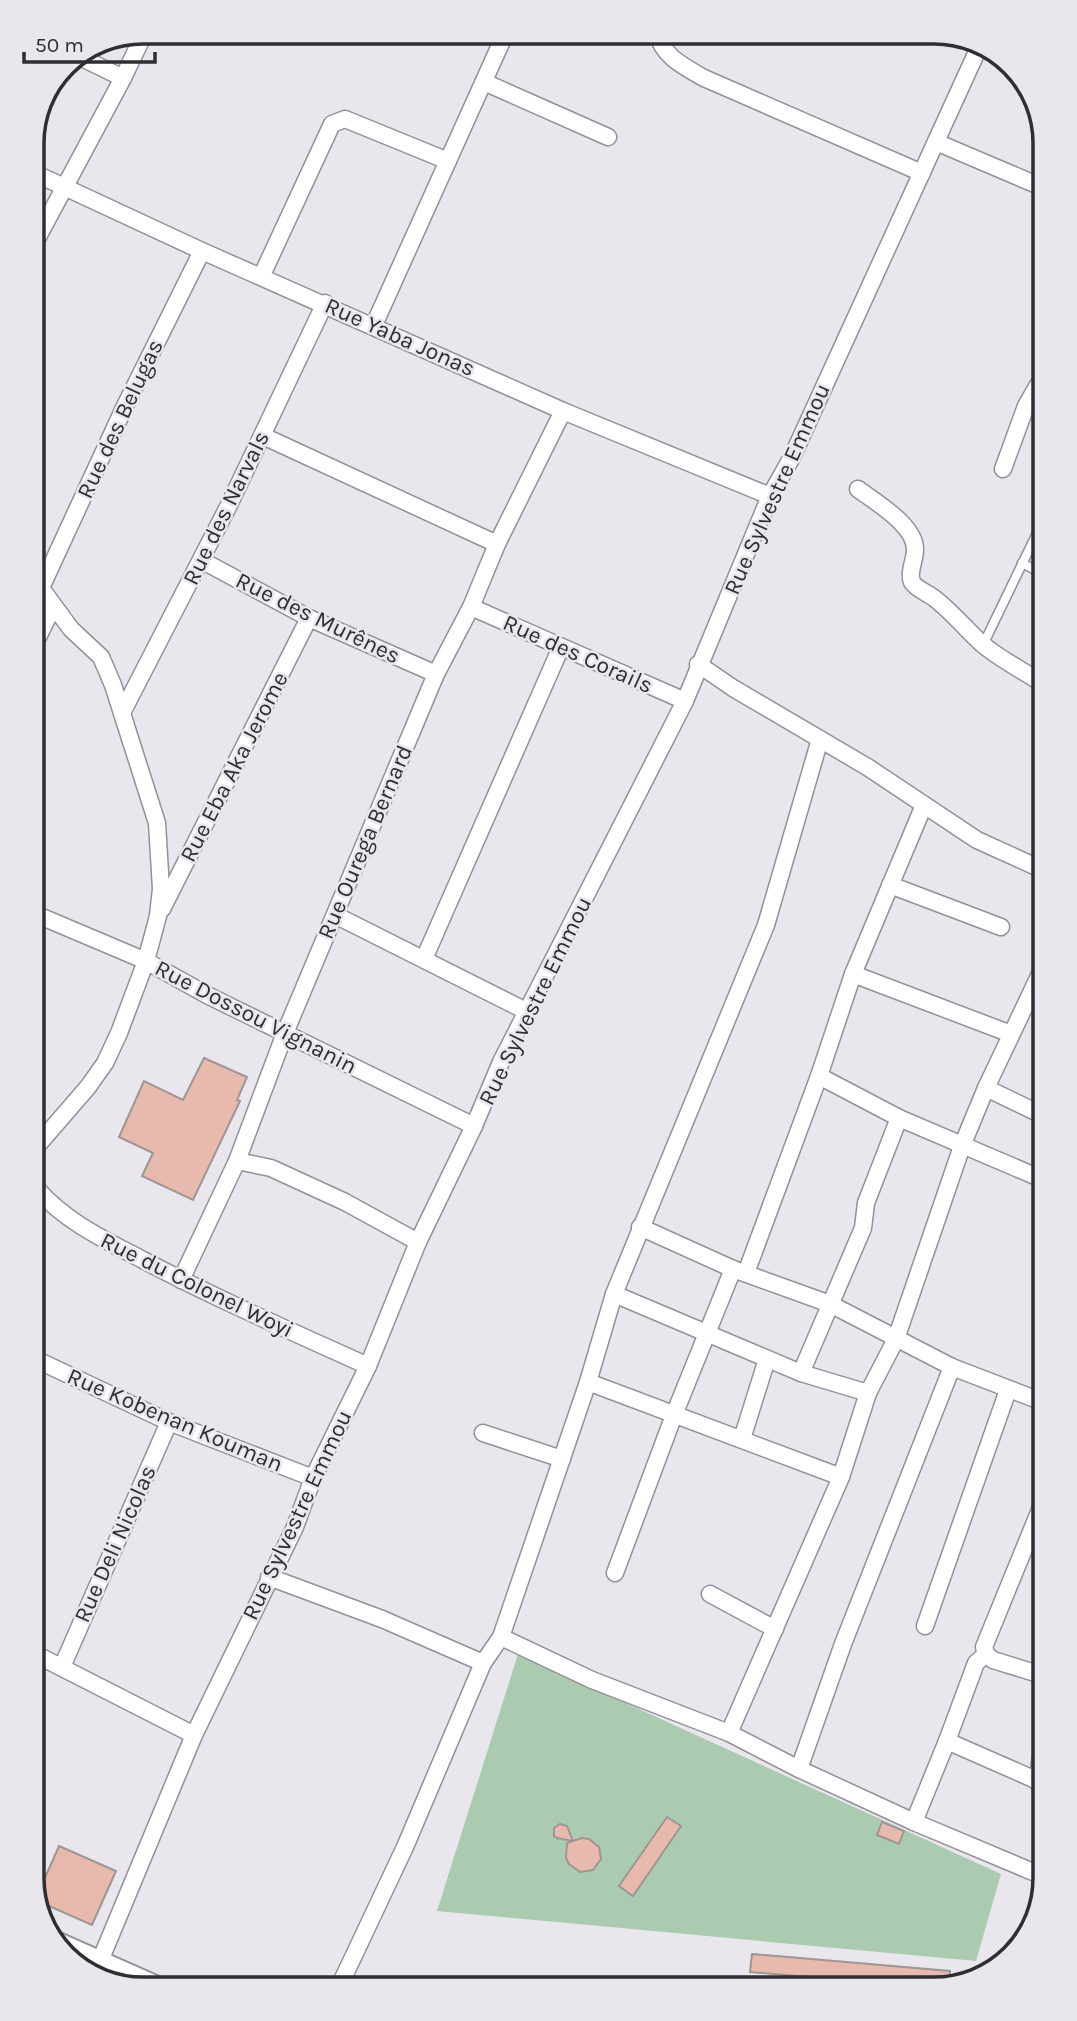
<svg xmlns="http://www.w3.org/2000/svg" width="1077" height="2021" font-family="Karla,sans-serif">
<rect width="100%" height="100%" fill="#e9e6ed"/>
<polygon fill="#aacbaf" points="518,1654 1001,1874 976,1961 437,1911"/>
<g fill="#e8baad" stroke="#9f9694" stroke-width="2">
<polygon points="204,1058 247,1077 237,1100 240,1101 193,1200 142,1176 153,1153 119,1137 144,1081 183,1100"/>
<polygon points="667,1817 681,1826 633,1896 619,1886"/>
<polygon points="882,1822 904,1831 899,1844 877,1835"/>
<polygon points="560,1824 567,1826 573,1841 582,1838 589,1839 599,1847 601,1859 593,1870 580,1872 569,1864 566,1858 567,1843 573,1841 557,1838 554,1836 554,1828"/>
<polygon points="59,1846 116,1871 92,1925 40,1902 40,1889"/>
<polygon points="752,1954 950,1971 950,1981 869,1982 750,1972"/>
</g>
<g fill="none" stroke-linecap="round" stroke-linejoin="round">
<defs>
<g id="service">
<polyline points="1022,563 1039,572"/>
<polyline points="983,645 1039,529"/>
</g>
<g id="minor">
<path d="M 657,32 C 662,56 683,66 704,78 L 922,173"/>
<polyline points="80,57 123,78"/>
<polyline points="484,82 608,137"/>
<polyline points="936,142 1037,185"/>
<polyline points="32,172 202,251 563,411 770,496"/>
<polyline points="32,248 123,78 145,32"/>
<polyline points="262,275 332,124 345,119 448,161"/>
<polyline points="374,325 506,32"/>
<polyline points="263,436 497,544"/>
<polyline points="1003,469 1026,406 1038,385"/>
<path d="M 858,489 C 877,503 916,526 915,550 C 915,560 908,573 912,582 C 916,589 928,593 934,598 C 951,611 965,628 981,643 C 998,658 1020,669 1040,682"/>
<polyline points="201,560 309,618 436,674"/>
<polyline points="34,584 41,588 71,629 101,657 113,685 157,823 161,889 158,916 146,961 119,1033 105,1063 88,1087 36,1147"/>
<polyline points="41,588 124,408 202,251"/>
<polyline points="471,607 685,701"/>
<polyline points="34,645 53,607"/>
<polyline points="698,664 733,688 869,768 977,840 1041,869"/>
<polyline points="123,711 229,505 325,303"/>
<polyline points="820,739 766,925 614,1294 588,1382 501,1637 592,1680 729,1733 799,1769 914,1822 1045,1877"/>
<polyline points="890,885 1001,927"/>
<polyline points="162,909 309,618"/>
<polyline points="35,914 146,961 207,995 474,1126"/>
<polyline points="335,915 528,1012"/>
<polyline points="424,959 561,647"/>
<polyline points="853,974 1011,1034"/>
<polyline points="819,1076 899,1118 1042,1179"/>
<polyline points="986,1088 1042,1115"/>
<polyline points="237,1161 271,1168 345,1202 418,1242"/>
<path d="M 37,1189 C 66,1222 105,1240 143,1260 C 217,1299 293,1332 368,1366"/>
<polyline points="640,1227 733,1269 830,1304 952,1367 1043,1402"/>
<polyline points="746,1273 819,1076 853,974 924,805"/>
<polyline points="181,1280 237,1161 285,1033 436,674 471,607 497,544 563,411"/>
<polyline points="614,1294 801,1373 868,1393"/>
<polyline points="37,1360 169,1422 313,1478"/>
<polyline points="801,1373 863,1228 866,1203 899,1118"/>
<polyline points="588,1382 841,1477"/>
<polyline points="483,1433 562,1459"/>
<polyline points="742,1439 767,1359"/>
<polyline points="1044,1500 984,1647 986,1654 993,1660 1045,1676"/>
<polyline points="615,1573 674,1415 733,1269"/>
<polyline points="269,1577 382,1619 483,1663"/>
<polyline points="710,1594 775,1629"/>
<polyline points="925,1626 1008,1390"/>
<polyline points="39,1656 194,1735"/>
<polyline points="62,1667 169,1422"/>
<polyline points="729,1733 841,1477 868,1393 896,1339 962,1146 986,1088 1041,972"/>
<polyline points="947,1741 976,1663 986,1654"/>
<polyline points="799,1769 843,1644 952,1367"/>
<polyline points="1037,1782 1045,1732"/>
<polyline points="914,1822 947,1741 1045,1784"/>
<polyline points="100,1961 194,1735 295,1527 313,1478 368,1366 418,1242 474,1126 501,1062 685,701 770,496 792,457 980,45"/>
<polyline points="339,1987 405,1847 483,1663 501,1637"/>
</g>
<polyline id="tertiary" points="57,1942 163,1989"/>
</defs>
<use href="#service" stroke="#949097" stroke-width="11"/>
<use href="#minor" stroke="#949097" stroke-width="19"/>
<use href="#tertiary" stroke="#949097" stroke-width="23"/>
<use href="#service" stroke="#fff" stroke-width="8"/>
<use href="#minor" stroke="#fff" stroke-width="16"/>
<use href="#tertiary" stroke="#fff" stroke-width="19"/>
</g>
<g text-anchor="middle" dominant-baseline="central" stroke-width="5" stroke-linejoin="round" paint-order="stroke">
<g font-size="23" fill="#302e31" stroke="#e9e6ed">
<text transform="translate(400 337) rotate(24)">Rue Yaba Jonas</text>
<text transform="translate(120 419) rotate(-65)">Rue des Belugas</text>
<text transform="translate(777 489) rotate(-66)">Rue Sylvestre Emmou</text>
<text transform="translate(226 508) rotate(-64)">Rue des Narvals</text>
<text transform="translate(318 618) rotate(26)">Rue des Murênes</text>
<text transform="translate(578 654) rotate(24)">Rue des Corails</text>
<text transform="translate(234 767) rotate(-63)">Rue Eba Aka Jerome</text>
<text transform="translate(365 842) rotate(-67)">Rue Ourega Bernard</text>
<text transform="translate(535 1001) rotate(-64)">Rue Sylvestre Emmou</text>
<text transform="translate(256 1017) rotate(27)">Rue Dossou Vignanin</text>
<text transform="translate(197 1285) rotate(26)">Rue du Colonel Woyi</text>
<text transform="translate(175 1420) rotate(23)">Rue Kobenan Kouman</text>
<text transform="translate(297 1515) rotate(-65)">Rue Sylvestre Emmou</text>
<text transform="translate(115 1544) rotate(-66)">Rue Deli Nicolas</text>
</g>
</g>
<path d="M0 0H1077V2021H0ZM143 44H934A99 99 0 0 1 1033 143V1878A99 99 0 0 1 934 1977H143A99 99 0 0 1 44 1878V143A99 99 0 0 1 143 44Z" fill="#e9e6ed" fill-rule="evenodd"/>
<path fill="none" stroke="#302e31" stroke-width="3.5" d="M143 44H934A99 99 0 0 1 1033 143V1878A99 99 0 0 1 934 1977H143A99 99 0 0 1 44 1878V143A99 99 0 0 1 143 44Z"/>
<path d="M24 52v10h131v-10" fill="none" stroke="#302e31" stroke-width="3.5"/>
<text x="35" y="52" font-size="21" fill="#302e31" stroke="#e9e6ed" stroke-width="5" paint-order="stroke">50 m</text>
</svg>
